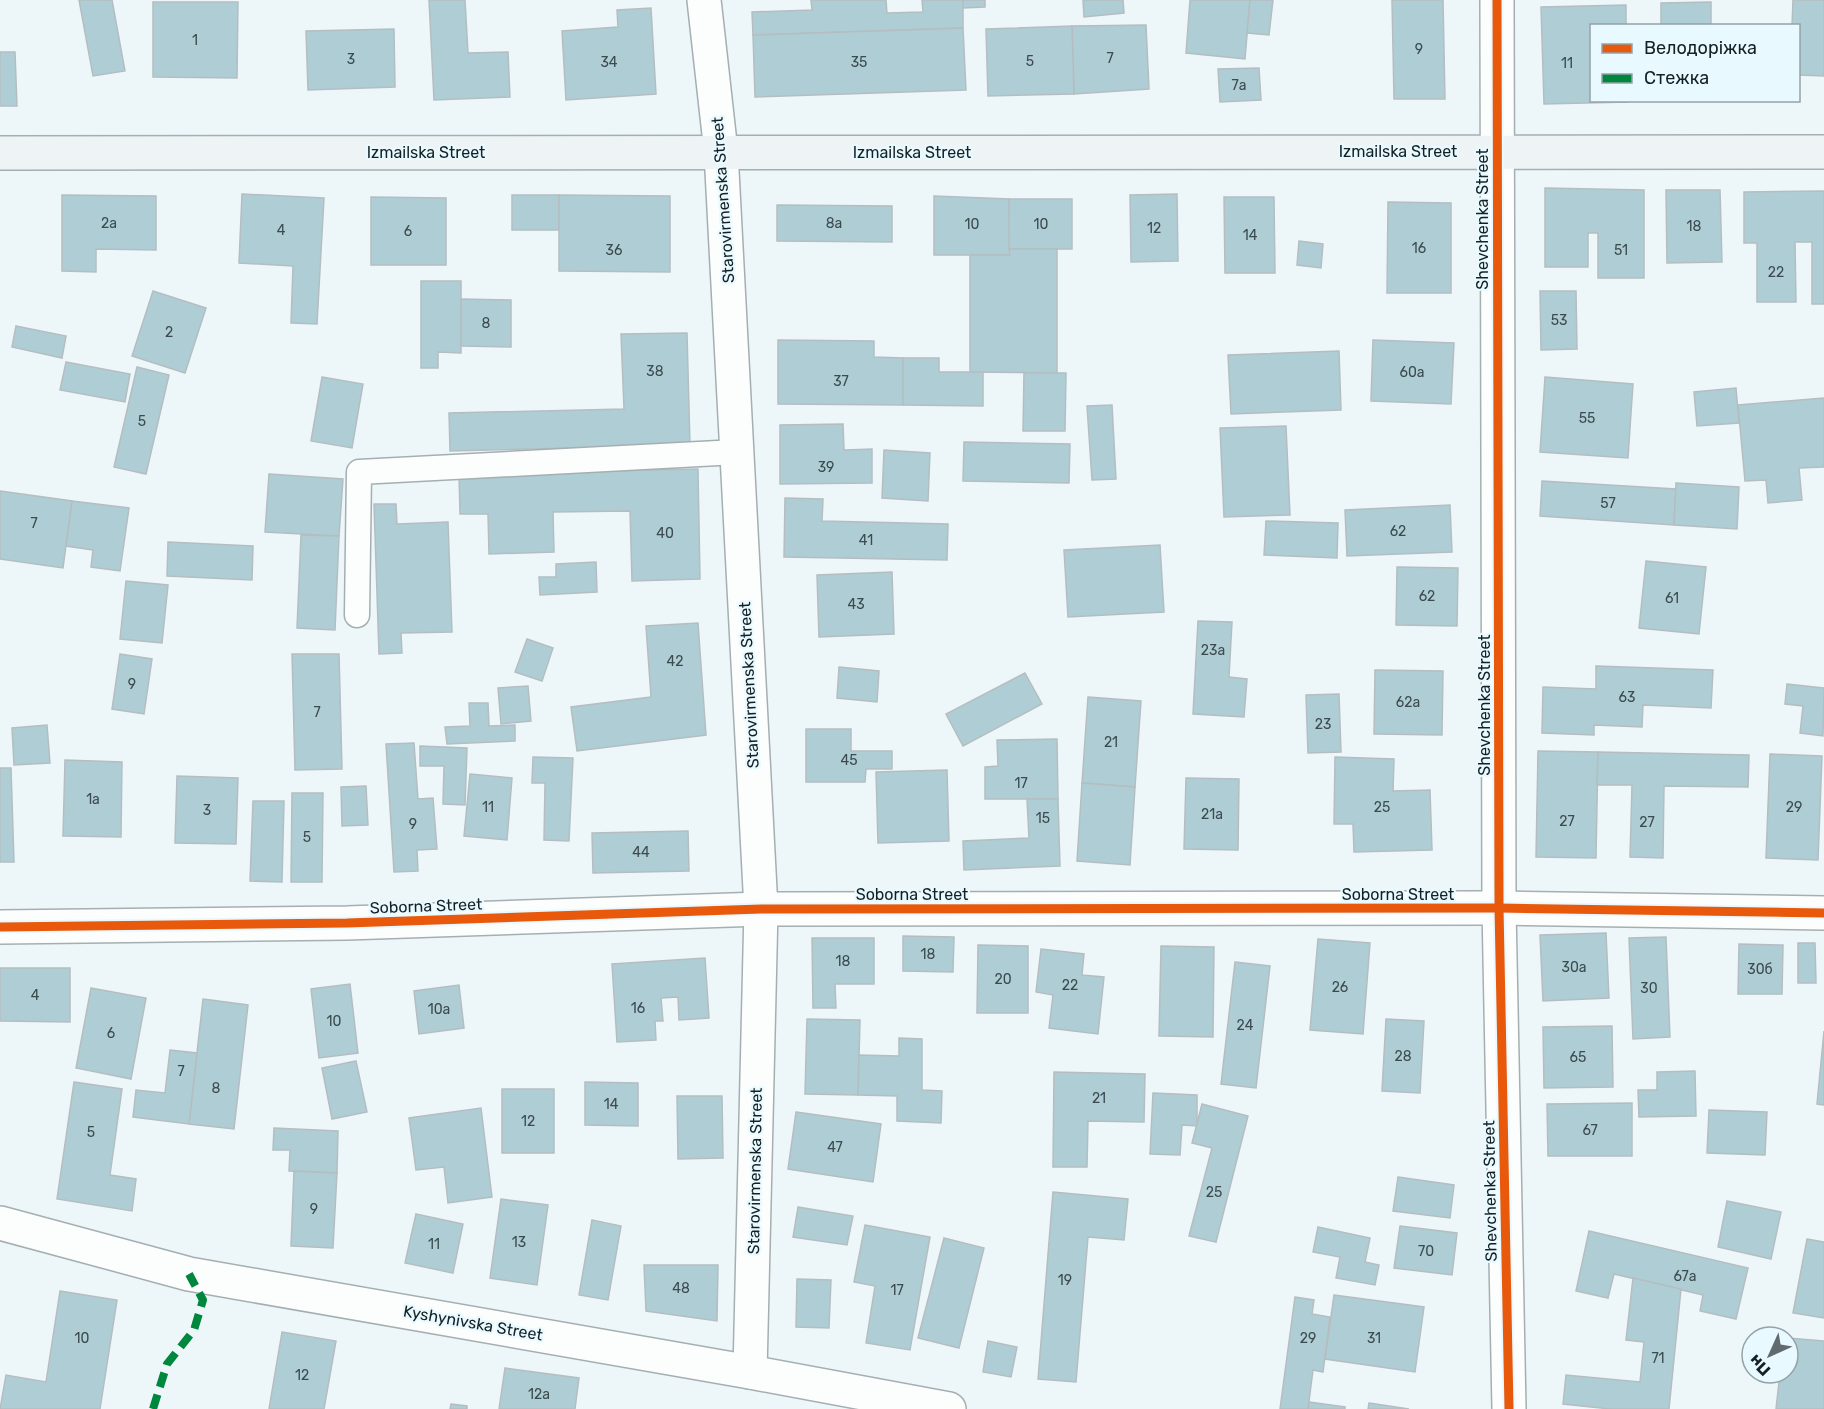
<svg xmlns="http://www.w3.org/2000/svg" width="1824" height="1409" font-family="Rubik,sans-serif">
<rect width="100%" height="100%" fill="#edf7fa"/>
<g fill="#afcdd4" stroke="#b4bec1" stroke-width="1.5">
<polygon points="79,0 112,0 125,71 93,76"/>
<polygon points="429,0 465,0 468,53 508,52 510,97 434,100"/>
<polygon points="811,0 886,0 887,13 923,12 922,0 963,0 963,28 753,35 752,12 812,10"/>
<polygon points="963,0 985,0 985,7 963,8"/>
<polygon points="1083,0 1123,0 1124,13 1084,17"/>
<polygon points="1190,0 1250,0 1245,59 1186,53"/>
<polygon points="1250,0 1273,0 1269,35 1247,33"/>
<polygon points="1392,0 1443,0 1445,99 1394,99"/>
<polygon points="1793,0 1824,0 1824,76 1798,75 1798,26 1792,26"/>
<polygon points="153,2 238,2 237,78 153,77"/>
<polygon points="1711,2 1711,26 1661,26 1661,3"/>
<polygon points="1626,5 1626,26 1592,26 1592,100 1628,100 1628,102 1544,104 1541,7"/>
<polygon points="651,8 656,94 566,100 562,31 618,27 617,10"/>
<polygon points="1146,25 1149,89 1074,94 1072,26"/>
<polygon points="1072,26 1074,94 988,96 986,29"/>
<polygon points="963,28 966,90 755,97 753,35"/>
<polygon points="394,29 395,87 308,90 306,31"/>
<polygon points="0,52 15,52 17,106 0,106"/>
<polygon points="1259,68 1261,100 1220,102 1218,69"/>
<polygon points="1545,188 1644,190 1644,278 1598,278 1598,233 1588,233 1588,267 1545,267"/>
<polygon points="1666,190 1720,190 1722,262 1667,263"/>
<polygon points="1824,191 1824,304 1812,304 1812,242 1795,242 1796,302 1757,302 1757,243 1744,243 1744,192"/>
<polygon points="242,194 324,198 317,324 291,323 293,266 239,263"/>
<polygon points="1177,194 1178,261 1131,262 1130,195"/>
<polygon points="62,195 156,196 156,250 96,249 96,272 62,271"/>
<rect x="512" y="195" width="47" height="35"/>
<polygon points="559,195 670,196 670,272 559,271"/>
<polygon points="934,196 1009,199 1010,255 934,255"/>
<polygon points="371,197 446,198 446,265 371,265"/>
<polygon points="1224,197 1274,197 1275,273 1225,273"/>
<rect x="1009" y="199" width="63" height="50"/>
<polygon points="1388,202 1451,203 1451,293 1387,293"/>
<polygon points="777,205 892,206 892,242 777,241"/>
<polygon points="1299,241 1323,244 1321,268 1297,265"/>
<polygon points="1009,249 1057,249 1057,373 970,372 970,255 1010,255"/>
<polygon points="421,281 461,281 461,353 438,352 438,368 421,368"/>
<polygon points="153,291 206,308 185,373 132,356"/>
<polygon points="1540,291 1576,291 1577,349 1541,350"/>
<polygon points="461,299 511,300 511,347 461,346"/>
<polygon points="16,326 66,336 62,358 12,347"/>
<polygon points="687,333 690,445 450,451 449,413 624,409 621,334"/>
<polygon points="778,340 874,341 874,357 903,358 903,405 778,404"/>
<polygon points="1373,340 1454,343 1451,404 1371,401"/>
<polygon points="1339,351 1341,410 1231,414 1228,355"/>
<polygon points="903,358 939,358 939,372 983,372 983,406 903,405"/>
<polygon points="66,362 130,374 125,402 60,390"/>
<polygon points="137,367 169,375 146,474 114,467"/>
<polygon points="1024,373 1066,373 1065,431 1023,431"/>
<polygon points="322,377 363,384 352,448 311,441"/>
<polygon points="1545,377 1633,384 1628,458 1540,452"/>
<polygon points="1736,388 1739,423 1697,426 1694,392"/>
<polygon points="1824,398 1824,467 1799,468 1802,500 1768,503 1766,480 1745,481 1738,405"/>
<polygon points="1112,405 1116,479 1092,480 1087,406"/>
<polygon points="843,424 844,450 872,449 872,483 780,484 780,425"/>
<polygon points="1286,426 1290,515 1224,517 1220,428"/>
<polygon points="964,442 1070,444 1069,483 963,481"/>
<polygon points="884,450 930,453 928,501 882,498"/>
<polygon points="698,469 700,579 632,581 630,511 553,512 554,552 489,554 488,514 460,514 459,474"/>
<polygon points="269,474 343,479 339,536 265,532"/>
<polygon points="1542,481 1676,489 1674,525 1540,516"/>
<polygon points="1676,483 1739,487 1737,529 1674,525"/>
<polygon points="0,491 72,501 63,568 0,559"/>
<polygon points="785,498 823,499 822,521 948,524 947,560 784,557"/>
<polygon points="72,501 129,508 120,571 91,567 93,550 66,546"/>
<polygon points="374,504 396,504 397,524 448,522 452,632 401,633 402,653 379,654"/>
<polygon points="1450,505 1452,552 1347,556 1345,510"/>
<polygon points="1266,521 1338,523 1337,558 1264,555"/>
<polygon points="301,535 339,536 335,630 297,628"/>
<polygon points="168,542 253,546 252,580 167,576"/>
<polygon points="1160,545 1164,612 1068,617 1064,550"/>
<polygon points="1646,561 1706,567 1699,634 1639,628"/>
<polygon points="596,562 597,592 540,595 539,577 556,577 556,564"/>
<polygon points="1397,567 1458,568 1457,626 1396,625"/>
<polygon points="892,572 894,634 819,637 817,575"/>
<polygon points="126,581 168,585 162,643 120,639"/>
<polygon points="1198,621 1232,622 1229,677 1247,679 1244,717 1193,714"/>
<polygon points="698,623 706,735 577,751 571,707 651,697 646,626"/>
<polygon points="527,639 553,648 542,681 515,672"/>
<polygon points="120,654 152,659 144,714 112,709"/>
<polygon points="292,654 339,654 342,769 295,770"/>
<polygon points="1596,666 1713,670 1711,708 1643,705 1642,727 1594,725 1594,735 1542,733 1543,687 1596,689"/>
<polygon points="839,667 879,671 877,702 837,698"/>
<polygon points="1375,670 1443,671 1442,735 1374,734"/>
<polygon points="1025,673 1042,704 963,746 946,714"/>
<polygon points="1787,684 1824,688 1823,736 1800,733 1803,706 1785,704"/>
<polygon points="528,686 531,721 501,724 498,688"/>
<polygon points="1339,694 1341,752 1308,753 1306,695"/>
<polygon points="1088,697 1141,701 1135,787 1082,783"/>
<polygon points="469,703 488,703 489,726 515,725 515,741 447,744 445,727 470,726"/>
<polygon points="47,725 50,763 14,765 12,728"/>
<polygon points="806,729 851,729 851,751 892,751 892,769 866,769 865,782 806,782"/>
<polygon points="1057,739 1058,799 985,799 985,767 998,766 997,740"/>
<polygon points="414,743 418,799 433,798 437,849 417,850 418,871 394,872 386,744"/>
<polygon points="420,746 467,748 465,805 443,804 444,766 420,766"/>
<polygon points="1538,751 1598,752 1596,858 1536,857"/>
<polygon points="1598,752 1749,755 1748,787 1664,786 1663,858 1630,857 1632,785 1597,785"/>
<polygon points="1770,754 1822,756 1818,860 1766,858"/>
<polygon points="533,757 573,758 569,841 544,840 545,783 532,783"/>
<polygon points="1335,757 1394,759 1393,791 1430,790 1432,850 1354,852 1353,824 1334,824"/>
<polygon points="65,760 122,762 121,837 63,836"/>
<polygon points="0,768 11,768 14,862 0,862"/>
<polygon points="947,770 949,841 878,843 876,772"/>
<polygon points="470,774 512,778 507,840 464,836"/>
<polygon points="177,776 238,778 236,844 175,843"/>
<polygon points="1186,778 1239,779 1238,850 1184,849"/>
<polygon points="1082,783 1135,787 1130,865 1077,861"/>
<polygon points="366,786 368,825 342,826 341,787"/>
<polygon points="292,793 323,793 322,882 291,882"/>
<polygon points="1027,799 1058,799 1060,866 964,870 963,841 1029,838"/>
<polygon points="253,801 284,801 282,882 250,881"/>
<polygon points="688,831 689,871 593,873 592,833"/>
<polygon points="1606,933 1609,998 1543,1001 1540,935"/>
<polygon points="903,936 954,937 953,972 903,971"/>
<polygon points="1666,937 1670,1037 1633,1039 1629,938"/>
<polygon points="812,938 874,938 874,984 835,984 836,1008 813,1008"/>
<polygon points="1318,939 1370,943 1363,1034 1310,1030"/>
<polygon points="1798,943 1815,943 1816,983 1798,983"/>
<polygon points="1739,944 1783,945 1782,994 1738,994"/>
<polygon points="978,945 1028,946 1028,1013 977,1013"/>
<polygon points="1161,946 1214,947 1213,1037 1159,1036"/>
<polygon points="1041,949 1084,954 1082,975 1104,977 1098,1034 1049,1028 1053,995 1036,992"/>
<polygon points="705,958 709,1018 679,1020 678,997 661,998 663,1021 655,1021 656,1040 617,1042 612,964"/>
<polygon points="1235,962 1270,966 1256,1088 1221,1084"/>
<polygon points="0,968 70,968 70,1022 0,1021"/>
<polygon points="350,984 358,1053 319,1058 311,989"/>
<polygon points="459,985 464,1028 419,1034 414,991"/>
<polygon points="91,988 146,998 131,1079 76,1068"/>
<polygon points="203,999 248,1005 234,1129 189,1124"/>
<polygon points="807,1019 860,1020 858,1095 805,1094"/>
<polygon points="1386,1019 1424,1021 1420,1093 1382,1091"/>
<polygon points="1612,1026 1613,1087 1544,1088 1543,1027"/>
<polygon points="1824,1031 1824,1105 1817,1104"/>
<polygon points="899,1038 922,1039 922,1090 942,1091 941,1123 897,1121 897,1096 858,1095 859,1055 899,1056"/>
<polygon points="170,1050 197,1053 189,1124 133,1117 136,1090 165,1093"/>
<polygon points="356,1061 367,1112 332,1119 322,1068"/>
<polygon points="1695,1071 1696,1116 1639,1117 1638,1090 1657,1090 1657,1072"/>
<polygon points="1054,1072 1145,1074 1144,1122 1088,1121 1087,1167 1053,1167"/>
<polygon points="74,1082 122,1089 110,1175 136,1179 132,1211 57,1199"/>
<polygon points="585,1082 638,1083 638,1126 585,1125"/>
<rect x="502" y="1089" width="52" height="64"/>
<polygon points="1153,1093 1197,1095 1197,1126 1182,1125 1180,1155 1150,1154"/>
<polygon points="677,1096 722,1096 723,1158 678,1159"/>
<polygon points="1632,1103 1632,1156 1548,1156 1547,1104"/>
<polygon points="1202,1104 1248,1116 1216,1242 1189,1236 1212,1148 1192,1143"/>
<polygon points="481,1108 492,1197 448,1203 444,1167 416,1170 409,1118"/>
<polygon points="1709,1110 1767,1112 1765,1155 1707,1153"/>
<polygon points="796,1112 881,1124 873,1182 788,1169"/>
<polygon points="274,1128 338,1131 337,1173 289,1171 290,1150 273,1150"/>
<polygon points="294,1171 337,1173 333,1248 291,1246"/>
<polygon points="1398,1177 1454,1185 1450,1218 1393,1211"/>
<polygon points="1053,1192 1128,1199 1124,1240 1088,1237 1076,1382 1038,1379"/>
<polygon points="501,1199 548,1205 537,1285 490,1278"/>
<polygon points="1727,1201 1781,1212 1771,1259 1718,1247"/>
<polygon points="798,1207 853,1216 847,1245 793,1237"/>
<polygon points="416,1214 463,1224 453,1273 405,1263"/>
<polygon points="592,1220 621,1226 608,1300 579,1295"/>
<polygon points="865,1225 930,1237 910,1350 866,1343 875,1286 854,1282"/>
<polygon points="1400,1226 1457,1233 1452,1275 1394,1268"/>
<polygon points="1318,1227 1370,1238 1365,1262 1379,1265 1375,1285 1336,1278 1340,1257 1313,1252"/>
<polygon points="1589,1231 1748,1268 1736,1319 1700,1311 1703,1295 1614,1274 1608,1298 1576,1291"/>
<polygon points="944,1238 984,1248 959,1348 918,1338"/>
<polygon points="1807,1239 1824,1242 1824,1318 1793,1313"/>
<polygon points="644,1265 718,1265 717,1321 646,1311"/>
<polygon points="1633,1278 1681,1289 1669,1409 1610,1409 1563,1404 1566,1375 1640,1382 1644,1342 1626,1340"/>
<polygon points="797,1279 831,1280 829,1328 796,1327"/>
<polygon points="60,1291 117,1300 100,1409 0,1409 6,1375 46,1382"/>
<polygon points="1334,1295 1424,1307 1415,1372 1325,1359"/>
<polygon points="1295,1297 1314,1300 1312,1314 1330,1317 1323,1372 1313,1370 1308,1409 1280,1409"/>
<polygon points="282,1332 336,1341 324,1409 269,1409"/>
<polygon points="1788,1338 1824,1341 1824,1409 1776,1409 1780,1373 1788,1373"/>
<polygon points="988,1341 1017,1347 1011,1377 983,1372"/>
<polygon points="505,1368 579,1378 575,1409 499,1409"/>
<polygon points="1309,1402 1345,1407 1345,1409 1308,1409"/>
<polygon points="1369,1403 1409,1409 1368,1409"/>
<polygon points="451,1404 467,1406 467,1409 450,1409"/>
</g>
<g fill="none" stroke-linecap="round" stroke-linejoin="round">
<defs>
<polyline id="lane" points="357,615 359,472 737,452"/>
<g id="street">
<polyline points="704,0 721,152 761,909 750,1372"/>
<polyline points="1497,0 1499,908 1509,1409"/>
<polyline points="0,927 347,923 761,909 1499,908 1824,913"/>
<polyline points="0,1223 189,1274 750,1372 949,1409"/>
</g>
<polyline id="secondary" points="0,153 1824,152"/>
</defs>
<use href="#lane" stroke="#a5afb1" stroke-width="27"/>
<use href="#street" stroke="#a5afb1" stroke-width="36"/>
<use href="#secondary" stroke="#a5afb1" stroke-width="36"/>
<use href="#lane" stroke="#fcfefe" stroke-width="24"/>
<use href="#street" stroke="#fcfefe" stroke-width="33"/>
<use href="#secondary" stroke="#eef4f6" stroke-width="33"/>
<polyline stroke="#00873e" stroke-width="8" stroke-dasharray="15 8" stroke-linecap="butt" points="153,1409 167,1364 194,1330 203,1300 189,1274"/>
<defs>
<g id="cycleway">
<polyline points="1497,0 1499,908 1509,1409"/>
<polyline points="0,927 347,923 761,909 1499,908 1824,913"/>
</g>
</defs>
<use href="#cycleway" stroke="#e8faff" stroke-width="13"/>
<use href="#cycleway" stroke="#e8590c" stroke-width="9"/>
</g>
<g text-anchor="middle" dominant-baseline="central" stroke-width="4.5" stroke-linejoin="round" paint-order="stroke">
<g font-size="14" fill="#3c4b4f">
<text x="195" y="40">1</text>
<text x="1419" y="49">9</text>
<text x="1110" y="58">7</text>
<text x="351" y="59">3</text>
<text x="1030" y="61">5</text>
<text x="609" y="62">34</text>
<text x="859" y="62">35</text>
<text x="1567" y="63">11</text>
<text x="1239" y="85">7а</text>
<text x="109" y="223">2а</text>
<text x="834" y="223">8а</text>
<text x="972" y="224">10</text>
<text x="1041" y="224">10</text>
<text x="1694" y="226">18</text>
<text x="1154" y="228">12</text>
<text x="281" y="230">4</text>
<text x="408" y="231">6</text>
<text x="1250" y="235">14</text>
<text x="1419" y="248">16</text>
<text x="614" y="250">36</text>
<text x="1621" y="250">51</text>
<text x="1776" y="272">22</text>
<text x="1559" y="320">53</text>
<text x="486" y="323">8</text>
<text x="169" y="332">2</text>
<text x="655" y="371">38</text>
<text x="1412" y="372">60а</text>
<text x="841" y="381">37</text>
<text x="1587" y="418">55</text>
<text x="142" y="421">5</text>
<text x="826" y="467">39</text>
<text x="1608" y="503">57</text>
<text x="34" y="523">7</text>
<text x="1398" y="531">62</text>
<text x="665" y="533">40</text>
<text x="866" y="540">41</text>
<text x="1427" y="596">62</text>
<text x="1672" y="598">61</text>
<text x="856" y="604">43</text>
<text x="1213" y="650">23а</text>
<text x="675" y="661">42</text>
<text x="132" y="684">9</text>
<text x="1627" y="697">63</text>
<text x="1408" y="702">62а</text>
<text x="317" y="712">7</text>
<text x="1323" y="724">23</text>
<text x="1111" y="742">21</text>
<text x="849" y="760">45</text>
<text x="1021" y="783">17</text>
<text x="93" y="799">1а</text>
<text x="488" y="807">11</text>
<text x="1382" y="807">25</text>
<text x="1794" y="807">29</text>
<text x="207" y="810">3</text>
<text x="1212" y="814">21а</text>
<text x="1043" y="818">15</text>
<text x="1567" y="821">27</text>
<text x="1647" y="822">27</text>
<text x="413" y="824">9</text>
<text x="307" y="837">5</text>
<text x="641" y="852">44</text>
<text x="928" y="954">18</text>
<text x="843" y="961">18</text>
<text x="1574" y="967">30а</text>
<text x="1760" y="969">30б</text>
<text x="1003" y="979">20</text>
<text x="1070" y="985">22</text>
<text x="1340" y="987">26</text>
<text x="1649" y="988">30</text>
<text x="35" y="995">4</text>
<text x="638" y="1008">16</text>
<text x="439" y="1009">10а</text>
<text x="334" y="1021">10</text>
<text x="1245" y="1025">24</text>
<text x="111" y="1033">6</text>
<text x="1403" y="1056">28</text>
<text x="1578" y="1057">65</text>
<text x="181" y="1071">7</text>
<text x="216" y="1088">8</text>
<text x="1099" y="1098">21</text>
<text x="611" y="1104">14</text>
<text x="528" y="1121">12</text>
<text x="1590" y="1130">67</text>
<text x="91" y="1132">5</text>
<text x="835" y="1147">47</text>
<text x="1214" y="1192">25</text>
<text x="314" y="1209">9</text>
<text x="519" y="1242">13</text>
<text x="434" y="1244">11</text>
<text x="1426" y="1251">70</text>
<text x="1685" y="1276">67а</text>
<text x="1065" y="1280">19</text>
<text x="681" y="1288">48</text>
<text x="897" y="1290">17</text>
<text x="82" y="1338">10</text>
<text x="1308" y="1338">29</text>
<text x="1374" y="1338">31</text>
<text x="1658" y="1358">71</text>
<text x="302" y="1375">12</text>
<text x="539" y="1394">12а</text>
</g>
<g font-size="16" fill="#152023" stroke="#e8faff">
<text x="1398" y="151">Izmailska Street</text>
<text x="426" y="152">Izmailska Street</text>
<text x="912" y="152">Izmailska Street</text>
<text transform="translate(723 200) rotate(-94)">Starovirmenska Street</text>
<text transform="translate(1482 219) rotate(-90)">Shevchenka Street</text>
<text transform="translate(749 685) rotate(-93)">Starovirmenska Street</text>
<text transform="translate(1484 705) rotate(-90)">Shevchenka Street</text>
<text x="912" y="894">Soborna Street</text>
<text x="1398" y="894">Soborna Street</text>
<text transform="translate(426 906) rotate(-2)">Soborna Street</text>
<text transform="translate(755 1171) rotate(-89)">Starovirmenska Street</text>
<text transform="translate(1490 1191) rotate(-91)">Shevchenka Street</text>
<text transform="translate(473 1323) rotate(10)">Kyshynivska Street</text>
</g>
</g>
<rect x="1590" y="24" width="210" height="78" fill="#e8faff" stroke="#94a3a7" stroke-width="1.5"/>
<rect x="1602" y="44" width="30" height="9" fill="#e8590c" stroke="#94a3a7" stroke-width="1.5"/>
<text x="1644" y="54" font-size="18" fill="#152023">Велодоріжка</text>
<rect x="1602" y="74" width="30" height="9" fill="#00873e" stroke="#94a3a7" stroke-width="1.5"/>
<text x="1644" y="84" font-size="18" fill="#152023">Стежка</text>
<g transform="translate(1770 1355) rotate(225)"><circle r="28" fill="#e8faff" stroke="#94a3a7" stroke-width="1.5"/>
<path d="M0-4.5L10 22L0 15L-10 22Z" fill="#616b6e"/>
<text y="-9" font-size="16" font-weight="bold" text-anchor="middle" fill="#152023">Пн</text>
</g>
</svg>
